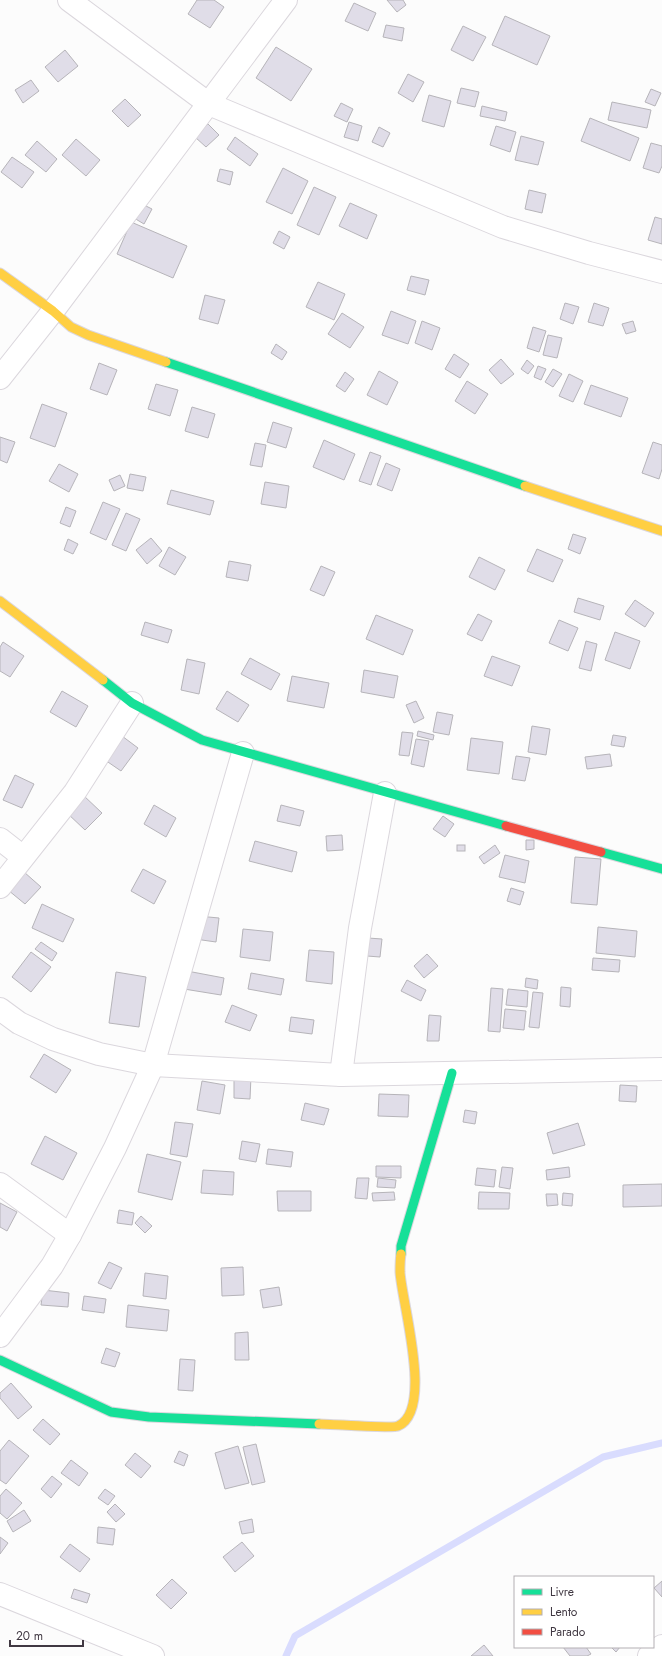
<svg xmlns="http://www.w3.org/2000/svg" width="662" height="1656" font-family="Jost,sans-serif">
<rect width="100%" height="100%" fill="#fcfcfc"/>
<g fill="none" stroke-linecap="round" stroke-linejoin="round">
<polyline stroke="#d9dcfe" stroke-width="7" points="286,1656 295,1636 603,1457 662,1443"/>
</g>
<g fill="#e0dde8" stroke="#b6b4b9">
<polygon points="197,0 214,0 224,7 210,28 188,14"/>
<polygon points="387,0 403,0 406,5 397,12"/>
<polygon points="354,3 376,13 368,31 345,21"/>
<polygon points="505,16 550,36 537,65 492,45"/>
<polygon points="386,25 404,28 402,41 383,37"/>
<polygon points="463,26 486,37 473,61 451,50"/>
<polygon points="276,47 312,69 291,101 256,78"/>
<polygon points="65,50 78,66 58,82 45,67"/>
<polygon points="408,74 424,82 413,102 398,93"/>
<polygon points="31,80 39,91 23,103 15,90"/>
<polygon points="461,88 479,92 475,107 457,103"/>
<polygon points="651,89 661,93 655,106 645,102"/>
<polygon points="429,95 451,101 444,127 422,121"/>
<polygon points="125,99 141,115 128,127 112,111"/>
<polygon points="612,102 651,110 647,128 608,120"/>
<polygon points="341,103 353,109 347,122 334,116"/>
<polygon points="482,106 507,112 505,121 480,116"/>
<polygon points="590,118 639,138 630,161 581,141"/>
<polygon points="349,122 362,126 358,141 344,137"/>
<polygon points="208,124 219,135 206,147 195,137"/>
<polygon points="496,126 516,132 510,152 490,145"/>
<polygon points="379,127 390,133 383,147 372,142"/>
<polygon points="521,136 544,142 538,165 515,160"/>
<polygon points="235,137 258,154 250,166 227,149"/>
<polygon points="76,139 100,160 86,176 62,155"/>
<polygon points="37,141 57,159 46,172 25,155"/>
<polygon points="651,143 662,146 662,166 659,173 643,168"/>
<polygon points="12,157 34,172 22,188 1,172"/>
<polygon points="283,168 308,181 292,214 266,202"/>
<polygon points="220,169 233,172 230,185 217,181"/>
<polygon points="314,187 336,197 319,235 297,225"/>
<polygon points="529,190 546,194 542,213 525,209"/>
<polygon points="350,203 377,215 367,239 339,226"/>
<polygon points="142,204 152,209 144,224 134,218"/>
<polygon points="655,217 662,219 662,244 648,240"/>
<polygon points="131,222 187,246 173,278 117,254"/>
<polygon points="279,231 290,237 284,249 273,243"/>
<polygon points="411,276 429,280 425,295 407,290"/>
<polygon points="318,282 345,294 334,320 306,307"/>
<polygon points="205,295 225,300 218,324 199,319"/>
<polygon points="565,303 579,307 573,324 560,319"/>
<polygon points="594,303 609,308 603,326 588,322"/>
<polygon points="391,311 416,321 408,344 382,335"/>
<polygon points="342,313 364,327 350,348 328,334"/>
<polygon points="422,321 440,328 432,350 415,343"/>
<polygon points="633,321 636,331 626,334 622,324"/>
<polygon points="533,327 546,331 539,352 527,348"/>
<polygon points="548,335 562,338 557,358 543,355"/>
<polygon points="276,344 287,352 282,360 271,353"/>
<polygon points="454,354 469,364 460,378 445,369"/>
<polygon points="501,359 514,374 501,384 489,370"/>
<polygon points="527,360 534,366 528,374 521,369"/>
<polygon points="99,363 117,370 107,395 90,389"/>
<polygon points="538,366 546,369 541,380 534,377"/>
<polygon points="553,369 562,374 553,387 545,382"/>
<polygon points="379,371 398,382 387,405 367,395"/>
<polygon points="345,372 354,379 345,392 336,386"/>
<polygon points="569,374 583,381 573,402 559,396"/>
<polygon points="467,381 488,394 475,414 455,401"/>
<polygon points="156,384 178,390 170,416 148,409"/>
<polygon points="591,385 628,398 621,417 584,404"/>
<polygon points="42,404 67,413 55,447 30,438"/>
<polygon points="192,407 215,414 208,438 185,431"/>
<polygon points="273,422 292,428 286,448 267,442"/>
<polygon points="0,437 15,442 7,463 0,460"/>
<polygon points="324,440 355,454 344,480 313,467"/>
<polygon points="653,442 662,445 662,469 659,479 642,473"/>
<polygon points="255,443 266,445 262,467 250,465"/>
<polygon points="370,452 381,456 371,485 359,481"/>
<polygon points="386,463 400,469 392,491 377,485"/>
<polygon points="59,464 78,474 69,492 49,481"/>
<polygon points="130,474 146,477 143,491 127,488"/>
<polygon points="120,475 125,486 114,491 109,480"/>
<polygon points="265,482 289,486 286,508 261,504"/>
<polygon points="171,490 214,501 210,515 167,504"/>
<polygon points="103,502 120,509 106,540 90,533"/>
<polygon points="66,507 76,511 70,527 60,523"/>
<polygon points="126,513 140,519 126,551 112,545"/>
<polygon points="573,534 586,538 580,554 568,549"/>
<polygon points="151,538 162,551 147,564 136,550"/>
<polygon points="68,539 78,544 73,554 64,550"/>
<polygon points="169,547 186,557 175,575 159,566"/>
<polygon points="537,549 563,560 553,582 527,571"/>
<polygon points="479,557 505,570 495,590 469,577"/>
<polygon points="229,561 251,565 248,581 226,577"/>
<polygon points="321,566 335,572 324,596 310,590"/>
<polygon points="578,598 604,606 600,620 574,612"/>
<polygon points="635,600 654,613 645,627 625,614"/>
<polygon points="478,614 492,621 482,641 467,634"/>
<polygon points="376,615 413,630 403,655 366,639"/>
<polygon points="559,620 578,628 568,651 549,643"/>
<polygon points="145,622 172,630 168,643 141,635"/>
<polygon points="615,632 640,641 630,669 605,660"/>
<polygon points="586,641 597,644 591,671 579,668"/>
<polygon points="3,642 24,656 10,677 0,671 0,647"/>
<polygon points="492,656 520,666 512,686 484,676"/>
<polygon points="250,658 280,674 271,690 241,674"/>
<polygon points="187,659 205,663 199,694 181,690"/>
<polygon points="364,670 398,676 394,698 361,692"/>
<polygon points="292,676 329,683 324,708 287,701"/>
<polygon points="62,691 88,706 76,727 50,712"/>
<polygon points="227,691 249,705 238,722 216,709"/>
<polygon points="416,701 424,718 414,723 406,705"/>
<polygon points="437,712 453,715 449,735 433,732"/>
<polygon points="532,726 550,729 546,755 528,752"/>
<polygon points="418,731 434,735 433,740 417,736"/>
<polygon points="402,732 413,733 409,756 399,755"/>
<polygon points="613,735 626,737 624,747 611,745"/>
<polygon points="122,736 138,748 121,771 105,760"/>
<polygon points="471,738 503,742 499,774 467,770"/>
<polygon points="416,739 429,741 424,767 411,764"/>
<polygon points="610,754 612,766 587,769 585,757"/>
<polygon points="516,756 530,758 525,781 512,779"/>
<polygon points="15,775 34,784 22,808 3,800"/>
<polygon points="83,795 102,813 85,830 66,812"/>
<polygon points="154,805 176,818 166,837 144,824"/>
<polygon points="281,805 304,811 300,826 277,821"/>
<polygon points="443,816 454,824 445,837 433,829"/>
<polygon points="342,835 343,850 327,851 326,836"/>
<polygon points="526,840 534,840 534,849 526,850"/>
<polygon points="255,841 297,852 292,872 249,861"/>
<rect x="457" y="845" width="8" height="6"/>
<polygon points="495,845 500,853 484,864 479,857"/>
<polygon points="505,855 529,861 525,883 499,877"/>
<polygon points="575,857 601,859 597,905 571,903"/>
<polygon points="143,869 166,881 154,904 131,891"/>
<polygon points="24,872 41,887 25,904 8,890"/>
<polygon points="511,888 524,892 520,905 507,901"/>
<polygon points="42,904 74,919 63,942 32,928"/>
<polygon points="198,916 219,918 216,942 195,939"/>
<polygon points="598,927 637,931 635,957 596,953"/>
<polygon points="243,929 273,932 270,961 240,957"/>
<polygon points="368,938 382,939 380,957 367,956"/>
<polygon points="41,942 57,953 52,961 35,949"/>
<polygon points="309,950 334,952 332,984 306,981"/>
<polygon points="31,952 51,967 31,992 12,977"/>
<polygon points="427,954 438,966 424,978 414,966"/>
<polygon points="593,958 620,960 619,972 592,970"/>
<polygon points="187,971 224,978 221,995 184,989"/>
<polygon points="116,972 146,977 139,1027 109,1023"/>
<polygon points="251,973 284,979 281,995 248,989"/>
<polygon points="526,978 538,980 537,989 525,987"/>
<polygon points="407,980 426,990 421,1001 401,991"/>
<polygon points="561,987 571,988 570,1007 560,1006"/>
<polygon points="491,988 503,989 500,1032 488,1031"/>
<polygon points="508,989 528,991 527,1007 506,1005"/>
<polygon points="533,992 543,993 539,1028 529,1027"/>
<polygon points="232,1005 257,1015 250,1031 225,1022"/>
<polygon points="505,1009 526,1011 524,1030 503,1028"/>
<polygon points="429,1015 441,1016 439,1041 427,1041"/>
<polygon points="291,1017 314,1020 312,1034 289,1031"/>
<polygon points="44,1054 71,1070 56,1093 30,1077"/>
<polygon points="234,1075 251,1076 250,1099 234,1098"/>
<polygon points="202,1081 225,1085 220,1114 197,1110"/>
<polygon points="620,1085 637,1086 636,1102 619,1101"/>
<polygon points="379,1094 409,1095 408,1117 378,1116"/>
<polygon points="305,1103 329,1109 324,1125 301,1120"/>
<polygon points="465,1110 477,1112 475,1124 463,1122"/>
<polygon points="175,1122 193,1124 187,1157 170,1154"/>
<polygon points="578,1123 585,1145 553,1154 547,1133"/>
<polygon points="45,1136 77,1153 63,1180 31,1164"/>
<polygon points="242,1141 260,1144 256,1162 239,1159"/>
<polygon points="268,1149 293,1152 291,1167 266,1164"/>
<polygon points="147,1154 181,1162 172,1200 138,1192"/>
<polygon points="376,1166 401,1166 401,1178 376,1177"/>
<polygon points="502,1167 513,1168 510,1189 499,1187"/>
<polygon points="569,1167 570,1177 547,1180 546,1170"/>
<polygon points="477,1168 496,1170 494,1187 475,1185"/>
<polygon points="203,1170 234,1172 233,1195 201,1193"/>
<polygon points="357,1178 369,1178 367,1199 355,1198"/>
<polygon points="378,1178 396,1180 395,1188 377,1187"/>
<polygon points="662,1184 662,1206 623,1207 623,1185"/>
<polygon points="277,1191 311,1191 311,1211 278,1211"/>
<polygon points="394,1192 395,1200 373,1201 372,1193"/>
<polygon points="479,1192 510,1193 509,1209 478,1209"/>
<polygon points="563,1193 573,1194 572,1206 562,1205"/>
<polygon points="546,1194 557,1194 558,1205 547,1206"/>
<polygon points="0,1203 17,1212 7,1231 0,1227"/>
<polygon points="119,1210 134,1213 132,1225 117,1223"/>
<polygon points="141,1216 152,1226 145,1233 135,1223"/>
<polygon points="109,1262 122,1268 111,1289 98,1283"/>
<polygon points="243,1267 244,1295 222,1296 221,1268"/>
<polygon points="145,1273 168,1276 166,1299 143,1296"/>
<polygon points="279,1287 282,1305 263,1308 260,1290"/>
<polygon points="43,1290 69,1293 68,1307 41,1305"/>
<polygon points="84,1296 106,1299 104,1313 82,1310"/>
<polygon points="128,1305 169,1310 167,1331 126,1327"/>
<polygon points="248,1332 249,1360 235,1360 235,1333"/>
<polygon points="106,1348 120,1353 115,1367 101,1363"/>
<polygon points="180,1359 195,1360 193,1391 178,1390"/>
<polygon points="11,1383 32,1407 18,1419 0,1398 0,1393"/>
<polygon points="43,1419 60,1434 50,1445 33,1430"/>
<polygon points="9,1440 29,1456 6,1484 0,1480 0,1451"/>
<polygon points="256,1444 265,1482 252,1485 243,1447"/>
<polygon points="238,1446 249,1483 225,1489 215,1453"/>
<polygon points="179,1451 188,1455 184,1466 174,1462"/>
<polygon points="135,1453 151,1466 141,1478 125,1465"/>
<polygon points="71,1460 88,1473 79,1486 61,1473"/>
<polygon points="52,1476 62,1484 51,1498 41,1489"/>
<polygon points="6,1489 22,1503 7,1519 0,1513 0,1496"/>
<polygon points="105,1489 115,1496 108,1505 98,1498"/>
<polygon points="115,1504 125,1514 116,1522 107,1512"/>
<polygon points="24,1510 31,1521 13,1532 7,1521"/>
<polygon points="252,1519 254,1532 242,1534 239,1522"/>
<polygon points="98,1527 115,1529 113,1545 97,1543"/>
<polygon points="0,1537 8,1543 0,1554"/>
<polygon points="242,1542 254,1556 235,1572 223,1557"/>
<polygon points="70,1544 90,1559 80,1572 60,1557"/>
<polygon points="172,1579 187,1593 171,1609 156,1595"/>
<polygon points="662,1581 662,1597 654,1588"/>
<polygon points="74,1589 90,1594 87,1603 71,1598"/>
<polygon points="484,1645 493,1656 471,1656"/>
<polygon points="563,1647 586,1647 591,1654 587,1656 570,1656"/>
<polygon points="611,1647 620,1647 616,1652"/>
</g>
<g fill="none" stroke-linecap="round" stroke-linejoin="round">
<defs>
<g id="street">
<polyline points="69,0 209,104 503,227 589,253 662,272"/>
<polyline points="0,378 53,311 286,0"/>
<polyline points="0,839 23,857"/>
<polyline points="0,887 75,792 132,703"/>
<polyline points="0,1009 19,1023 53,1039 99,1054 153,1065 341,1075 662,1069"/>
<polyline points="341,1075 360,928 385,793"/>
<polyline points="0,1184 70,1235"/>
<polyline points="0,1336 52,1266 70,1235 115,1148 153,1065 243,753"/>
<polyline points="0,1594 153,1656"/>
<polyline points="649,1656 662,1646"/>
</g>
<g id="fast">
<polyline points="166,362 525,486"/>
<polyline points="103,680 132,703 202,740 506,826"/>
<polyline points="601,852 662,869"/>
<polyline points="401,1254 401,1246 452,1073"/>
<polyline points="0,1360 111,1412 149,1417 319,1424"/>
</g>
<g id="slow">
<polyline points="0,273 53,311 71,327 88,335 166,362"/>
<polyline points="525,486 662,531"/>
<polyline points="0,601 103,680"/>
<path d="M 319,1424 C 332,1424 392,1429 398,1426 C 434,1410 402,1304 400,1272 C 400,1266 400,1260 401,1254"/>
</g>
<polyline id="jam" points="506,826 601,852"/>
</defs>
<use href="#street" stroke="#dbd7dd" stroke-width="24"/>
<use href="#fast" stroke="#dbd7dd" stroke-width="11"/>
<use href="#slow" stroke="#dbd7dd" stroke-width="11"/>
<use href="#jam" stroke="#dbd7dd" stroke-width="11"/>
<use href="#street" stroke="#fff" stroke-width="22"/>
<use href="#fast" stroke="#16e098" stroke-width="9"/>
<use href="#slow" stroke="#ffcf43" stroke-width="9"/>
<use href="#jam" stroke="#f24e42" stroke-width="9"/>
</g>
<rect x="514" y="1576" width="140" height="72" fill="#ffffff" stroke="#b3afb3"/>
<rect x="522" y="1589" width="20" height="6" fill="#16e098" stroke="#b3afb3"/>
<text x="550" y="1596" font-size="12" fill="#403842">Livre</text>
<rect x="522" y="1609" width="20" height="6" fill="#ffcf43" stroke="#b3afb3"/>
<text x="550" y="1616" font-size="12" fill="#403842">Lento</text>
<rect x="522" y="1629" width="20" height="6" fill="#f24e42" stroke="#b3afb3"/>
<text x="550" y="1636" font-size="12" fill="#403842">Parado</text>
<path d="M10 1640v6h73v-6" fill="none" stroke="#403842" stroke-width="2"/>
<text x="16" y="1640" font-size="12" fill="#403842" stroke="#ffffff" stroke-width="3" paint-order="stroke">20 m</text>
</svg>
